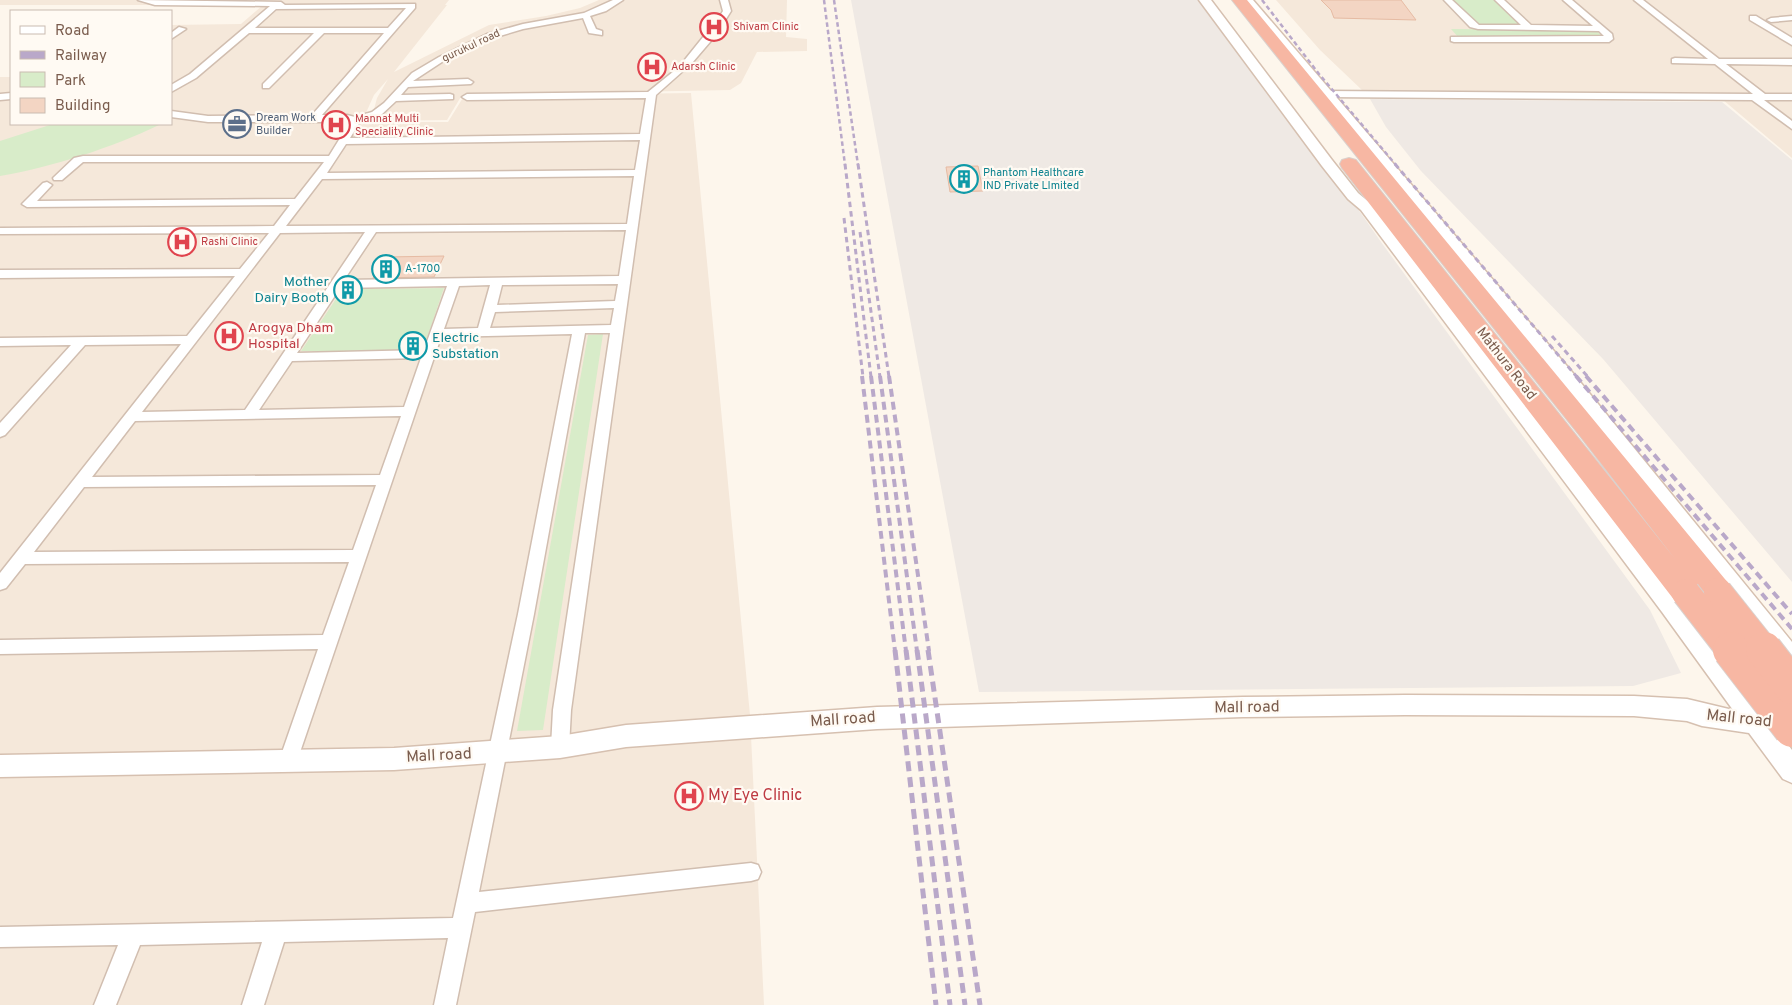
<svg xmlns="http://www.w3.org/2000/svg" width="1792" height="1005" font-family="Overpass,sans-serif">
<rect width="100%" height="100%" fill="#fdf6ec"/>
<g fill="#f5e8da">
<polygon points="0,0 449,0 445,5 433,5 447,5 394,72 489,25 546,16 580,8 599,0 787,0 786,37 807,39 807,51 757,52 741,83 730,90 462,95 447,120 371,121 377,98 388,79 374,95 365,115 366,122 448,122 464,96 691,93 750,715 764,1005 0,1005 0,77 11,77 11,124 171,124 171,25 241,24 263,5 0,5"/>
<polygon points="1276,0 1792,0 1792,158 1716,94 1363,91 1320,50"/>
</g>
<g fill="#efe9e4">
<polygon points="851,0 1210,0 1228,23 1381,242 1650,610 1681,673 1633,686 979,692"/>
<polygon points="1370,99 1722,102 1792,160 1792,582 1603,359 1421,171 1386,127"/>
</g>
<g fill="#d8ecc9">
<polygon points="1452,0 1495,0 1523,26 1479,26"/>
<polygon points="1451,29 1596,30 1604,38 1458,37"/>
<path d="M 53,124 L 158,124 L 159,125 C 111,148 52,167 0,176 L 0,141 Z"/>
<polygon points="444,288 426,341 403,342 399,351 301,351 338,296 355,295 358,289"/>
<polygon points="603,334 543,730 517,731 588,335"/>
</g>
<g fill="#f3d5c3" stroke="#e6bba3">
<polygon points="1321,0 1401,0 1416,20 1334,18 1331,10"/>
<polygon points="978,166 983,191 950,192 946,167"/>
<polygon points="444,256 434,277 373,278 385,257"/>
</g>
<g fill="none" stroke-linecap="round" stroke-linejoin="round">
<defs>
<g id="street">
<path d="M 138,0 L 281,2 L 285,5 L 415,4 L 415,8 L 322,115 L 347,115 L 355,117 L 372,112 L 384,103 L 412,73 L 439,57 L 487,34 L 523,24 L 584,13 L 613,0 L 623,0 L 606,11 L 590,16 L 596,29 L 602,31 L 602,35 L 589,33 L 583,18 L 523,29 L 493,38 L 445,60 L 413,81 L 468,79 L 473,82 L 471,84 L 408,87 L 401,95 L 450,94 L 453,95 L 453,99 L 396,101 L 381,115 L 360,122 L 350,138 L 640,134 L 646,98 L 467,100 L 462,97 L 467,94 L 648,92 L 679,67 L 720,16 L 723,11 L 720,0 L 728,0 L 731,11 L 716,35 L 692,63 L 656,95 L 571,710 L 569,747 L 567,753 L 560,755 L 553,753 L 551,747 L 553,710 L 610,333 L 585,333 L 534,614 L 479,892 L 751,863 L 758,865 L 761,872 L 758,879 L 751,881 L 475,912 L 456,1005 L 434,1005 L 448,938 L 284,942 L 264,1005 L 242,1005 L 262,942 L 140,945 L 116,1005 L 94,1005 L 118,945 L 0,947 L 0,927 L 453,918 L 518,614 L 572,334 L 441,337 L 295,767 L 288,769 L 281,767 L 279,761 L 318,649 L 0,654 L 0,640 L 323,635 L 349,562 L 25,564 L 6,588 L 0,590 L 0,573 L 181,344 L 85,345 L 5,435 L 0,437 L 0,423 L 71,345 L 0,346 L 0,338 L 187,336 L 235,276 L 0,278 L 0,270 L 240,269 L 269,233 L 0,234 L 0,228 L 274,226 L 290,205 L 27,207 L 22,204 L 43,183 L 47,182 L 52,185 L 37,201 L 295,199 L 324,162 L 83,162 L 62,180 L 54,180 L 53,178 L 74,158 L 83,156 L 329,156 L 350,122 L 208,122 L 171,117 L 171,111 L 208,116 L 312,115 L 384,33 L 324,33 L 269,88 L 263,88 L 263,84 L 314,33 L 249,33 L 196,78 L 171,92 L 171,85 L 190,74 L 270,6 L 155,5 ZM 406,8 L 388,28 L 255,28 L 276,9 ZM 640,140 L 635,170 L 327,173 L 346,144 ZM 634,176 L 627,224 L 286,226 L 322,179 ZM 626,230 L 619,276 L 344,280 L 376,232 ZM 365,232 L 245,410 L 142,412 L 280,233 ZM 618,284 L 615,301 L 497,305 L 502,285 ZM 490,285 L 478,328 L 444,329 L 459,286 ZM 447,286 L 424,350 L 297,353 L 340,288 ZM 614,308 L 611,325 L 490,328 L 495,312 ZM 421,358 L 404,407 L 259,410 L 292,361 ZM 401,416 L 380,475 L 92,477 L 135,421 ZM 376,485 L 353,550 L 34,552 L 84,487 Z"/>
<polygon points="1444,0 1452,0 1479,25 1521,25 1495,0 1504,0 1531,25 1593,26 1563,0 1572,0 1612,34 1613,39 1609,42 1454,42 1451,41 1451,37 1604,36 1599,31 1478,29 1470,27"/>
<polygon points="1634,0 1643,0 1719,59 1792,59 1792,65 1726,64 1765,94 1792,94 1792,100 1764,100 1792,121 1792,129 1752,100 1326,97 1321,94 1326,91 1753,94 1715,64 1672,63 1672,59 1675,58 1708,59"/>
<polygon points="1750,16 1756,16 1792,38 1792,45 1750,20"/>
<polygon points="1792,16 1792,20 1771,22 1767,20 1771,18"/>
<polygon points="179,27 186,29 171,39 171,33"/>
<polygon points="11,93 11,99 0,100 0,94"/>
</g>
<g id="secondary">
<polygon points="1199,0 1211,0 1332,160 1358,193 1371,204 1763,712 1792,713 1792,735 1780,734 1792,750 1792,783 1783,779 1749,733 1702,726 1687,721 1634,716 1405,715 1243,717 877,729 626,747 560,758 394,770 0,777 0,755 394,748 560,736 626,725 877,707 1243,697 1405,695 1634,696 1687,699 1733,710 1662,612 1361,210 1348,199 1322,166"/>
<polygon points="1241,0 1253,0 1572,372 1792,642 1792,666 1781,664 1558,380"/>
</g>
<path id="highway" d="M 1232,0 L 1247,0 L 1729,584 L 1733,592 L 1729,600 C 1713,605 1708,600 1698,588 L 1701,593 L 1697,601 L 1686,604 L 1675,601 L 1342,168 L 1340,164 L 1342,160 L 1349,158 L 1356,160 L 1675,559 L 1580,436 Z"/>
</defs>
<use href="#street" stroke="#d1beb0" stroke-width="3"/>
<use href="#secondary" stroke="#d6c0b0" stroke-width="3"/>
<use href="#highway" stroke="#dad1cd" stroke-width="2"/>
<use href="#street" fill="#fff" fill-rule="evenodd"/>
<use href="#secondary" fill="#fff" fill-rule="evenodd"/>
<use href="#highway" fill="#f7b7a3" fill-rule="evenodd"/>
<g stroke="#b9a8c9" stroke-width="2.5" stroke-dasharray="4.5 3" stroke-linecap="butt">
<polyline points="824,0 845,165"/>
<polyline points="834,0 858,165"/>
<polyline points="1262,0 1319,74 1396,165"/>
</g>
<g stroke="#b9a8c9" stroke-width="3" stroke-dasharray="5.5 4" stroke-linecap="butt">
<polyline points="845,164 871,377"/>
<polyline points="858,164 889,377"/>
<polyline points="1395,164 1577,377"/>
<polyline points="844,218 863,377"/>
<polyline points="860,232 880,377"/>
<polyline points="1552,336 1588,377"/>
</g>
<g stroke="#b9a8c9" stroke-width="4" stroke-dasharray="8 5" stroke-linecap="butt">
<polyline points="862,376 895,651"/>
<polyline points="871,376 906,651"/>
<polyline points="880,376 917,651"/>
<polyline points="889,376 929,651"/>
<polyline points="1576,376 1792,629"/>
<polyline points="1586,376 1792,614"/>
</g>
<g stroke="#b9a8c9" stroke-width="5" stroke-dasharray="10 6" stroke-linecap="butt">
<polyline points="895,650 936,1005"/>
<polyline points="906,650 950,1005"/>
<polyline points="917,650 965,1005"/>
<polyline points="928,650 980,1005"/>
</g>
<defs>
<g id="highway-bridge-far1">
<polyline points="1718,592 1765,651"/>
<polyline points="1686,593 1731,651"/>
</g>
<g id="highway-bridge">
<polyline points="1731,650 1792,729"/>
<polyline points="1764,650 1792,686"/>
</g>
</defs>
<use href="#highway-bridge-far1" stroke="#dad1cd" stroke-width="30" stroke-linecap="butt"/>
<use href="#highway-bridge" stroke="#dad1cd" stroke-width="38" stroke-linecap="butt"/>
<use href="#highway-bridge-far1" stroke="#f7b7a3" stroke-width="28"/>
<use href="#highway-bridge" stroke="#f7b7a3" stroke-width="36"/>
</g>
<defs>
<symbol id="hospital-ring" viewBox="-11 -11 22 22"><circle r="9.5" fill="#fffaf3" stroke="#e0444e" stroke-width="1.5"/><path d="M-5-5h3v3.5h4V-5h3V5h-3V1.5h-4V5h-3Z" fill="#e0444e"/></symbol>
<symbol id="office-ring" viewBox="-11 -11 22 22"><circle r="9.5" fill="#fffaf3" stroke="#5c6f8a" stroke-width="1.5"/><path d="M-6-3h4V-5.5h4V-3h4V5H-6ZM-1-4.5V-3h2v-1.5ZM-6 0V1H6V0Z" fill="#5c6f8a"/></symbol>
<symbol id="building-ring" viewBox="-11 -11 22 22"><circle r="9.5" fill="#fffaf3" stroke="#0f9aa8" stroke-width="1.5"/><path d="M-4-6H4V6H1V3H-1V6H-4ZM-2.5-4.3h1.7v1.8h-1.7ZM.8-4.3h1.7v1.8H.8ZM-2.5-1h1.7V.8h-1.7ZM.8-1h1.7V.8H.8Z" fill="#0f9aa8"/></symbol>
</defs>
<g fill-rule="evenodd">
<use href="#hospital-ring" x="698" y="11" width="32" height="32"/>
<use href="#hospital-ring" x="636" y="51" width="32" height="32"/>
<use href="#office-ring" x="221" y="108" width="32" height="32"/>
<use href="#hospital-ring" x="320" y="109" width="32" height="32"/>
<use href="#building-ring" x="948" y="163" width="32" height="32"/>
<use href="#hospital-ring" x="166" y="226" width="32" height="32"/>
<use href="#building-ring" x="370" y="253" width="32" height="32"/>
<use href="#building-ring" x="332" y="274" width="32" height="32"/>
<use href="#hospital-ring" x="213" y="320" width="32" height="32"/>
<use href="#building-ring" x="397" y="330" width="32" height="32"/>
<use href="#hospital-ring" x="673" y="780" width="32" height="32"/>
</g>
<g text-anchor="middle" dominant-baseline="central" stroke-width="4.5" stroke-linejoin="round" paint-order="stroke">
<g font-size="11" fill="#be3a42" stroke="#fffaf3" text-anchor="start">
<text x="733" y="27">Shivam Clinic</text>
<text x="671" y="67">Adarsh Clinic</text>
<text x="355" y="119">Mannat Multi<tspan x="355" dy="13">Speciality Clinic</tspan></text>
<text x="201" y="242">Rashi Clinic</text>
</g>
<g font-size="11" fill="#7a5c4d" stroke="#fffaf3">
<text transform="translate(471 46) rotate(-25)">gurukul road</text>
</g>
<g font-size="11" fill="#4e5e75" stroke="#fffaf3" text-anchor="start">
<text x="256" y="118">Dream Work<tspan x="256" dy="13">Builder</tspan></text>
</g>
<g font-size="11" fill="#0d838f" stroke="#fffaf3" text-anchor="start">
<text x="983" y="173">Phantom Healthcare<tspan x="983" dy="13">IND Private LImited</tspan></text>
<text x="405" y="269">A-1700</text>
</g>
<g font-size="14" fill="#0d838f" stroke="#fffaf3" text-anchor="end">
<text x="329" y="282">Mother<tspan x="329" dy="16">Dairy Booth</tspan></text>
<text x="432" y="338" text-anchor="start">Electric<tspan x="432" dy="16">Substation</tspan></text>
</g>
<g font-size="14" fill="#be3a42" stroke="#fffaf3" text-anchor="start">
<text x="248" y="328">Arogya Dham<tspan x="248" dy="16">Hospital</tspan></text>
</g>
<g font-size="14" fill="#7a5c4d" stroke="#fffaf3">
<text transform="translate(1506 364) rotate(52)">Mathura Road</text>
</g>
<g font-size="16" fill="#7a5c4d" stroke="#fffaf3">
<text transform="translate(1247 708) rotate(-1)">Mall road</text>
<text transform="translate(1739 719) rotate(6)">Mall road</text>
<text transform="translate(843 720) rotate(-4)">Mall road</text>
<text transform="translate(439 756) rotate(-3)">Mall road</text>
</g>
<g font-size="16" fill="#be3a42" stroke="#fffaf3" text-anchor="start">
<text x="708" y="796">My Eye Clinic</text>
</g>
</g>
<rect x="10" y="10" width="162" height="115" fill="#fffaf3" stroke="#cabbb1"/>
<rect x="20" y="26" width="25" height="8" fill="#ffffff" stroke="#cabbb1"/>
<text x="55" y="35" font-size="15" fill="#7a5c4d">Road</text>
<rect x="20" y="51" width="25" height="8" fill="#b9a8c9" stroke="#cabbb1"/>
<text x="55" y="60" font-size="15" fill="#7a5c4d">Railway</text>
<rect x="20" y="72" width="25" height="15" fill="#d8ecc9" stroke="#cabbb1"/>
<text x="55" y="85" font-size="15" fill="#7a5c4d">Park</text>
<rect x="20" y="98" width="25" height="15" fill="#f3d5c3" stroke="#cabbb1"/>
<text x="55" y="110" font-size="15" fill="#7a5c4d">Building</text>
</svg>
